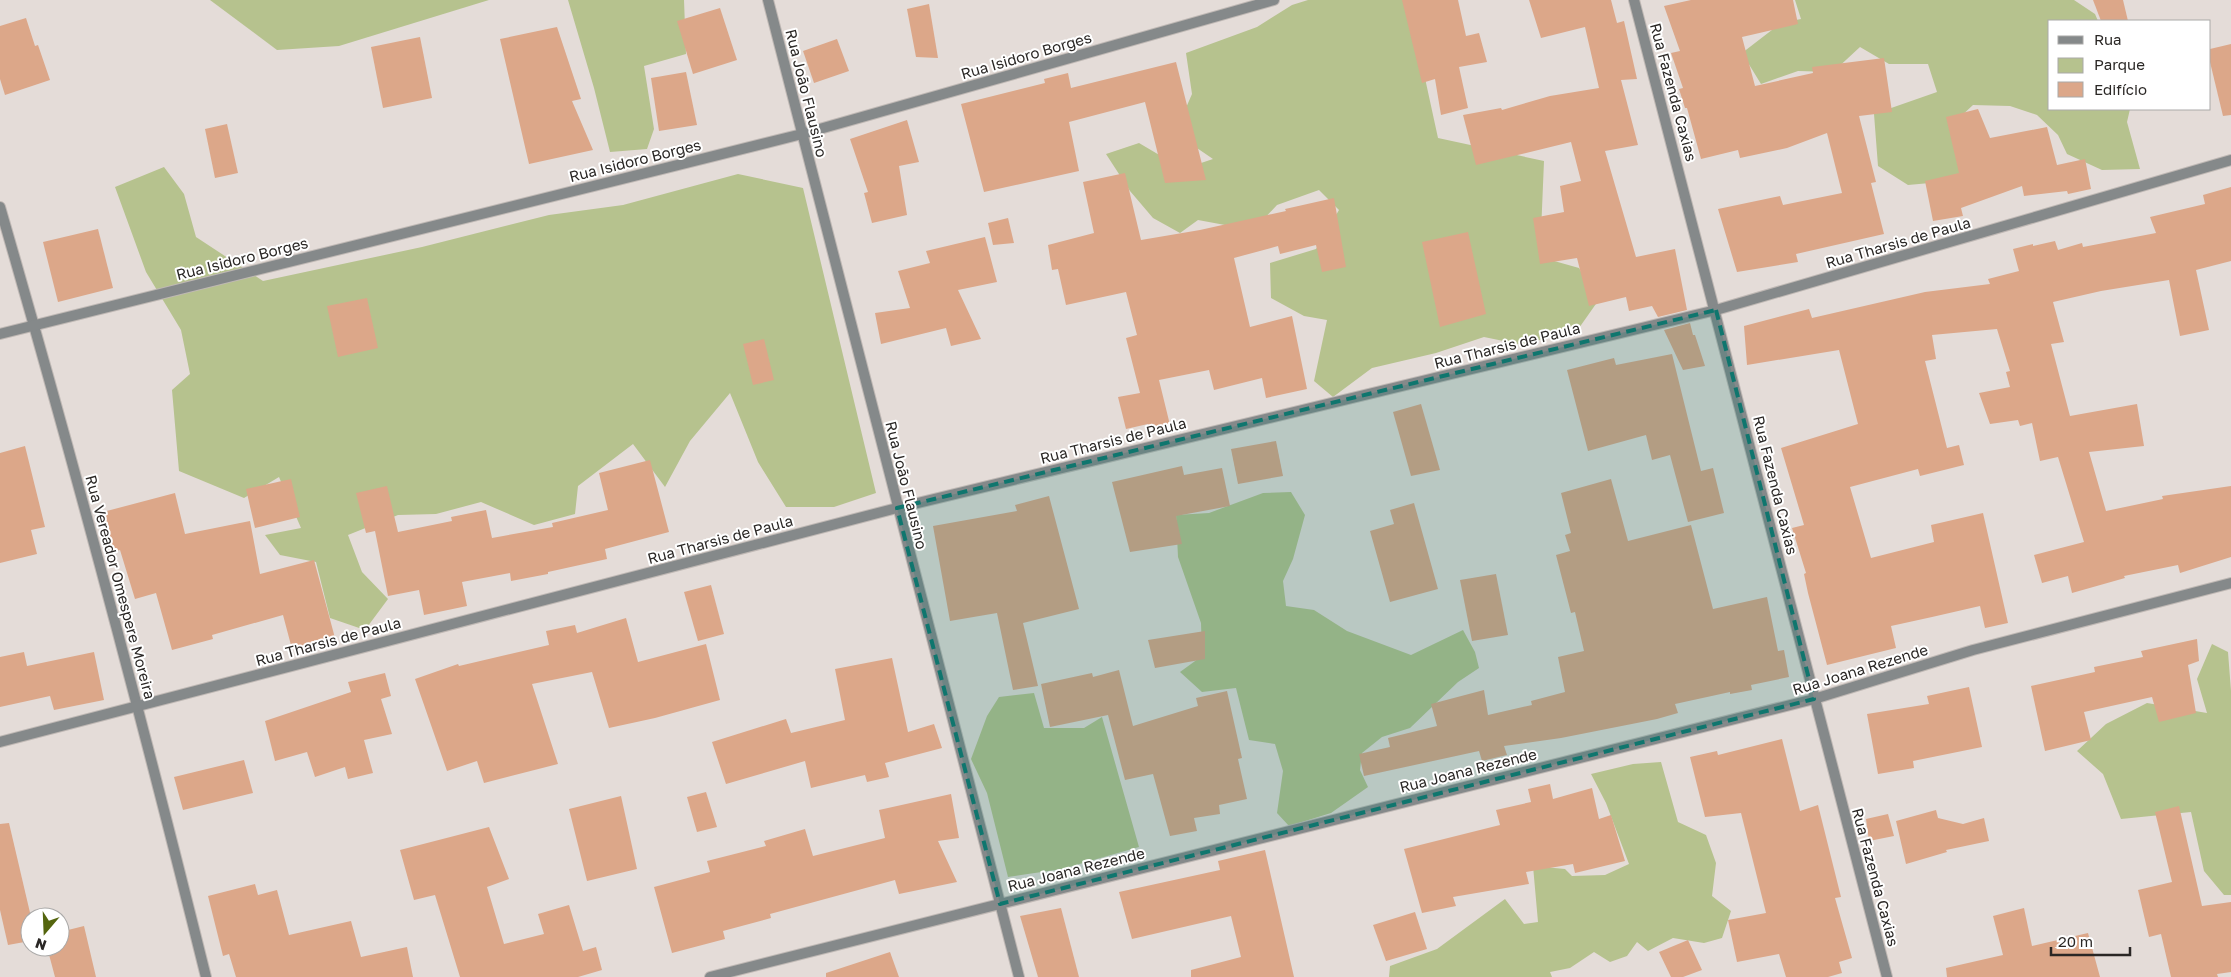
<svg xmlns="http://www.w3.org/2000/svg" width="2231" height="977" font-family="'Golos Text',sans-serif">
<rect width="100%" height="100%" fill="#e4dcd8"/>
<g fill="#b6c28e">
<polygon points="210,0 489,0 339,46 277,50"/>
<polygon points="568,0 684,0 686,54 644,66 654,129 647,149 610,152 594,88"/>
<polygon points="1308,0 1408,0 1438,138 1544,161 1540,257 1579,268 1598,301 1579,328 1523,345 1484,337 1436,353 1372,368 1333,397 1314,381 1327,320 1304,316 1271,298 1270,263 1316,249 1339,210 1319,190 1277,205 1261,222 1225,225 1198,220 1180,233 1153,218 1130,191 1106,154 1139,143 1183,169 1213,159 1175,133 1192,94 1186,53 1257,27 1292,5"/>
<polygon points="1795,0 2074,0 2095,14 2098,21 2050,21 2050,109 2130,109 2127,122 2140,169 2102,170 2067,154 2058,135 2037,115 2010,106 1973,105 1958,119 1971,169 1952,181 1908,185 1878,166 1874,114 1937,92 1928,64 1889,64 1860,47 1833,72 1798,71 1761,84 1742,53 1781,23 1801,19"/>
<polygon points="164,167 184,194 196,237 263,281 422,247 549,215 623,205 738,174 803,188 876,493 834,507 786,507 758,462 730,393 690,441 665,487 633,444 578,486 575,514 534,525 481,502 436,514 398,515 348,535 362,572 388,599 365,630 330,618 316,562 280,555 265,535 301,528 279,477 244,498 179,471 172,390 190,374 181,330 146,272 115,187"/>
<polygon points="1291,492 1305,515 1293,559 1283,581 1286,606 1314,610 1347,631 1411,655 1463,630 1475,652 1479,668 1458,682 1410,728 1382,737 1362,753 1360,770 1368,787 1331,813 1289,826 1277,813 1283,771 1275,744 1249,740 1236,688 1202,692 1180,672 1202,656 1201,623 1178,557 1176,515 1209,513 1263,493"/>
<polygon points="2212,644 2228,652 2231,691 2231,895 2224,895 2204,871 2191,812 2121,819 2103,774 2077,751 2106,724 2147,703 2207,713 2197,679"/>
<polygon points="1034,693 1044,728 1084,728 1102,717 1139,847 1062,869 1008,877 987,793 971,759 987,716 999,697"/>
<polygon points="1661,762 1678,822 1706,835 1716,863 1712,896 1731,911 1722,938 1704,943 1673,938 1648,951 1637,942 1627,956 1610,962 1594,952 1570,968 1550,972 1552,977 1389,977 1390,966 1437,949 1505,899 1524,924 1538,922 1533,866 1565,869 1572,876 1605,875 1629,864 1606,803 1591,774 1633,764"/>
</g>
<g fill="#dca789">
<polygon points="1402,0 1458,0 1466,36 1479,33 1487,62 1459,67 1468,108 1441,115 1435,79 1422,83"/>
<polygon points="1529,0 1611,0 1617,23 1624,21 1637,79 1621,80 1638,145 1605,151 1636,257 1675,249 1687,310 1658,317 1652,306 1629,311 1626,297 1589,306 1577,258 1540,264 1533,218 1564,212 1560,186 1581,181 1571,142 1476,165 1463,115 1501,108 1502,110 1550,96 1599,88 1585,27 1541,38"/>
<polygon points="1691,0 1793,0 1798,24 1742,37 1755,86 1813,73 1812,67 1884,58 1892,112 1859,116 1876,182 1871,183 1884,234 1796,254 1798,262 1737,272 1718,209 1780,196 1783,205 1842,193 1827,133 1787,148 1740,158 1738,150 1701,159 1687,108 1685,108 1679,89 1683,88 1671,53 1680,51 1664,6"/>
<polygon points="2093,0 2123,0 2128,21 2101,21"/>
<polygon points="929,4 938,58 916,57 907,9"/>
<polygon points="720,8 737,60 693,74 677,21"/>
<polygon points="26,18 35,46 38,45 50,80 5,95 0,79 0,26"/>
<polygon points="557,27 581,99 572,101 593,150 529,164 500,39"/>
<polygon points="420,37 432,98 383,108 371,47"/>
<polygon points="837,39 849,71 814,83 803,51"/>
<polygon points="2231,44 2231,115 2223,116 2210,62 2210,49"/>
<polygon points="1176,62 1206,180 1165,183 1145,102 1069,122 1079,171 984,192 961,104 1045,83 1044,79 1068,73 1071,88"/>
<polygon points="686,72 697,125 659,131 651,78"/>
<polygon points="1978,109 1990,138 2047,127 2057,165 2085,159 2091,189 2068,194 2067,191 2024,196 2022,186 1961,208 1963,216 1933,221 1925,181 1959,173 1946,117"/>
<polygon points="907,120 919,162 899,166 907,215 872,223 864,193 868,192 850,139"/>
<polygon points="227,124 238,173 215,178 205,129"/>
<polygon points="1125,173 1141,240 1200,230 1286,211 1285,209 1334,198 1346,267 1322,272 1316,245 1280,254 1278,246 1234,258 1250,327 1292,316 1307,389 1266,398 1262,378 1214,390 1209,370 1159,380 1170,425 1150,429 1148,424 1126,429 1118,397 1140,393 1126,338 1137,335 1126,292 1066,305 1058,269 1052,270 1048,245 1094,233 1083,182"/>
<polygon points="2231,187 2231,261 2196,270 2209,330 2180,336 2169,280 2101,291 2053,302 2064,342 2051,344 2070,416 2137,404 2144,446 2089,452 2106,511 2163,499 2162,496 2231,486 2231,557 2180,573 2178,565 2124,576 2125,578 2072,593 2068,576 2042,583 2034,555 2084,542 2058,457 2040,461 2032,423 2020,426 2018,420 1990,424 1979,393 2010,387 2006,372 2010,371 1997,329 1932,335 1936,359 1925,361 1947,448 1959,445 1964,465 1920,476 1918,469 1850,487 1871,558 1934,542 1931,525 1983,513 2008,623 1985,628 1980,606 1932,617 1891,626 1896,648 1827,665 1808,593 1804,574 1806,573 1792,528 1804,525 1781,448 1858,424 1839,350 1747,365 1744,326 1809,309 1812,318 1925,292 1990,284 1988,279 2019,271 2013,249 2033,244 2033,246 2055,241 2058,250 2082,243 2083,247 2156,233 2150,217 2205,204 2203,195"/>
<polygon points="1008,218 1014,243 993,245 988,223"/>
<polygon points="98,229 113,288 58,302 43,242"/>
<polygon points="1468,232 1486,314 1440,327 1422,242"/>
<polygon points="985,237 997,282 958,290 981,339 951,346 946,328 881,344 875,313 910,308 898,271 930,263 926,251"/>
<polygon points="367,298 378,348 338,357 327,306"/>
<polygon points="1690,323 1693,335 1695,335 1705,366 1683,370 1664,330"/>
<polygon points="764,339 774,380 753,385 743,344"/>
<polygon points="1672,354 1701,471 1713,468 1724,513 1688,522 1670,455 1652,460 1646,435 1588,451 1567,370 1614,358 1616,365"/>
<polygon points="1421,404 1440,470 1411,476 1393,412"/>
<polygon points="1276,441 1283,476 1238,484 1231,449"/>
<polygon points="25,446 45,527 31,530 37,554 0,563 0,453"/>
<polygon points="650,460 669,532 605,549 607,559 548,572 548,574 511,581 510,573 462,582 467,606 424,615 419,590 388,596 375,531 366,533 356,493 387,486 398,532 452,521 451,517 486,510 492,538 553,527 552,523 608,510 599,473"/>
<polygon points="1182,466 1184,475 1222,468 1230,506 1176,516 1182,544 1130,552 1112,482"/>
<polygon points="291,479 300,517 255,528 246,489"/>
<polygon points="1611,479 1628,541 1691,525 1713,609 1767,597 1778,651 1784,650 1789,677 1751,685 1752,690 1730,694 1730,692 1675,704 1678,713 1657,719 1561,738 1504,746 1507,755 1482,761 1479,751 1364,776 1359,754 1390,747 1388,738 1437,726 1431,704 1484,690 1488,715 1532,705 1531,701 1565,692 1558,657 1584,651 1575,612 1571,613 1556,555 1570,551 1565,535 1571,533 1561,493"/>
<polygon points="175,493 185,534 250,521 260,574 314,560 335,638 292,649 283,615 212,635 213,639 172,650 156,593 135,599 120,550 113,552 103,512"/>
<polygon points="1049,496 1079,609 1023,623 1038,686 1013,690 997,613 950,621 933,526 1017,511 1015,505"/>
<polygon points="1414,503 1438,589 1390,602 1370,531 1394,524 1390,510"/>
<polygon points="1496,574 1508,635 1472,641 1460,580"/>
<polygon points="711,585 724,634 698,641 684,592"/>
<polygon points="626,618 638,662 706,644 720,700 655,718 609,728 592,672 532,684 558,764 484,783 477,761 447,771 415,679 458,664 459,666 549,645 546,631 575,625 577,633"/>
<polygon points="1205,631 1205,659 1155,668 1148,640"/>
<polygon points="2197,639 2199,661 2188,665 2196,713 2159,722 2152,697 2084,712 2091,740 2045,751 2031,686 2095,672 2094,667 2143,657 2141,651"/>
<polygon points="24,652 27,666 94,652 104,700 54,710 50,696 0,707 0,657"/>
<polygon points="892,658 908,732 934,724 942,748 885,763 889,777 867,782 865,775 811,788 805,761 726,784 712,742 786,719 791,733 845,720 835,669"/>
<polygon points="1119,670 1133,726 1198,706 1196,698 1227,691 1242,758 1238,759 1247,799 1219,805 1220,814 1194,818 1197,831 1170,836 1153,774 1125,780 1108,715 1050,727 1041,684 1092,673 1093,677"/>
<polygon points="385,673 391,696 381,699 392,734 364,740 373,773 348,779 345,767 315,777 307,752 275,761 265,721 351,692 348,682"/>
<polygon points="1969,687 1982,747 1913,761 1914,768 1878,774 1867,714 1929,704 1927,696"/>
<polygon points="1782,739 1800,811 1818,805 1841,897 1835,898 1852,958 1839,962 1842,973 1828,977 1786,977 1779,954 1737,962 1728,920 1766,913 1741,813 1705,817 1690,757 1717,751 1718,755"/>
<polygon points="244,760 253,793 183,810 174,777"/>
<polygon points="1550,784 1553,799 1592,788 1599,819 1611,815 1625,861 1575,873 1573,864 1526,872 1529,884 1453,897 1456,906 1422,913 1404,849 1500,825 1496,810 1531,802 1528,789"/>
<polygon points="706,792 717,827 697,832 687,797"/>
<polygon points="951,794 959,838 938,841 957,882 899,894 895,880 770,914 771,918 723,931 725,939 672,953 654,887 710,872 707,861 766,846 764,841 805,829 813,856 885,838 879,810"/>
<polygon points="621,796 637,869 587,881 569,809"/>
<polygon points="2179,806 2202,906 2231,902 2231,972 2217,974 2218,977 2171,977 2161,934 2149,937 2138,890 2172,882 2155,812"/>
<polygon points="1936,810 1938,818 1963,824 1984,818 1989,841 1946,850 1947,852 1906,864 1896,821"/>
<polygon points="1888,814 1894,836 1869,841 1866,819"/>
<polygon points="9,823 31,917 30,941 8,945 0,910 0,824"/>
<polygon points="489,827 509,879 487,887 504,944 544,934 538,914 569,905 583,951 596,947 602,970 578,977 460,977 435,895 414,900 400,850"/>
<polygon points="1265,850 1294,977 1191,977 1191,970 1241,957 1231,916 1132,939 1119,892 1220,870 1218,861"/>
<polygon points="255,884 258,895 277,890 289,935 351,921 361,957 407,947 413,977 236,977 229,954 223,956 208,896"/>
<polygon points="1061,908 1079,977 1038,977 1020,916"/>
<polygon points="2024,908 2032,946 2088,933 2100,977 1947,977 1946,968 2003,955 1993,916"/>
<polygon points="1415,912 1427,949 1386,961 1373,925"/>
<polygon points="84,926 96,977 55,977 47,947 60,947 60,932"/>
<polygon points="1688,940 1702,970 1683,977 1671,977 1659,952"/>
<polygon points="890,952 899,977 826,977 826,973"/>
</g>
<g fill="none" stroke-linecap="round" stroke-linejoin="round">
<defs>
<g id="minor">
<polyline points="768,0 1019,977"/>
<polyline points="1634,0 1887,977"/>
<path d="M 0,207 C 74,462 142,719 206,977"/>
<polyline points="0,334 802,134 1274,0"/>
<polyline points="0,742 897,508 1716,310 2231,160"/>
<polyline points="710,977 1814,699 1973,650 2231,583"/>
</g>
</defs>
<use href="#minor" stroke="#bfb8b4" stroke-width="12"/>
<use href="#minor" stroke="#85898a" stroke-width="10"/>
</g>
<path fill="#0f766e" fill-opacity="0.2" stroke="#0f766e" stroke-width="4" stroke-dasharray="10 6" stroke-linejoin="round" d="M 1716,310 L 1814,699 L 1000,904 L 897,508 Z"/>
<g text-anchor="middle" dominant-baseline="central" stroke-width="4" stroke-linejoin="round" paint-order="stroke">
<g font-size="15" fill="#2a2725" stroke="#fff">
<text transform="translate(1026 55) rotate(-16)">Rua Isidoro Borges</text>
<text transform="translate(1674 92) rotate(75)">Rua Fazenda Caxias</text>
<text transform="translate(807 93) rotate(76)">Rua João Flausino</text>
<text transform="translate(635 160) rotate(-14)">Rua Isidoro Borges</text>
<text transform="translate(1898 242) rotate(-16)">Rua Tharsis de Paula</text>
<text transform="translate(242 258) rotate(-14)">Rua Isidoro Borges</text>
<text transform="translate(1507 345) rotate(-14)">Rua Tharsis de Paula</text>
<text transform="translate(1113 440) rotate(-14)">Rua Tharsis de Paula</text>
<text transform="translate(907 485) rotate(76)">Rua João Flausino</text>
<text transform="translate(1776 485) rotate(76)">Rua Fazenda Caxias</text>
<text transform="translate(720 539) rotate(-15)">Rua Tharsis de Paula</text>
<text transform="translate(121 587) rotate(75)">Rua Vereador Omespere Moreira</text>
<text transform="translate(328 641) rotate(-15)">Rua Tharsis de Paula</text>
<text transform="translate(1860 669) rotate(-17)">Rua Joana Rezende</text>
<text transform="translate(1468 770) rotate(-14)">Rua Joana Rezende</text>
<text transform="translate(1076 869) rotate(-14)">Rua Joana Rezende</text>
<text transform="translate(1876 877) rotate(75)">Rua Fazenda Caxias</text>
</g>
</g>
<rect x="2048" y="20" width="162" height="90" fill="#ffffff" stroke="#aaa9a8"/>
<rect x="2058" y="36" width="25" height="8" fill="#85898a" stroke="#aaa9a8"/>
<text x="2094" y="45" font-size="15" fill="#2a2725">Rua</text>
<rect x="2058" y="58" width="25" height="15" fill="#b6c28e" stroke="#aaa9a8"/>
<text x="2094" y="70" font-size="15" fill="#2a2725">Parque</text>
<rect x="2058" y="82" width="25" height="15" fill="#dca789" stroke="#aaa9a8"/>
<text x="2094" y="95" font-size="15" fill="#2a2725">Edifício</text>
<g transform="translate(45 932) rotate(199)"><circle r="24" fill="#ffffff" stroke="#aaa9a8"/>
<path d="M0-4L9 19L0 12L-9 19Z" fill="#54650e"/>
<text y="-8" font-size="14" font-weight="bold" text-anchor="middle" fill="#2a2725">N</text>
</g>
<path d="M2051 947v8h79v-8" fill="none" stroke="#2a2725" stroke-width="2.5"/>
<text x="2058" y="947" font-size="15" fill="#2a2725" stroke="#ffffff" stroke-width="4" paint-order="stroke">20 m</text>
</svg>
